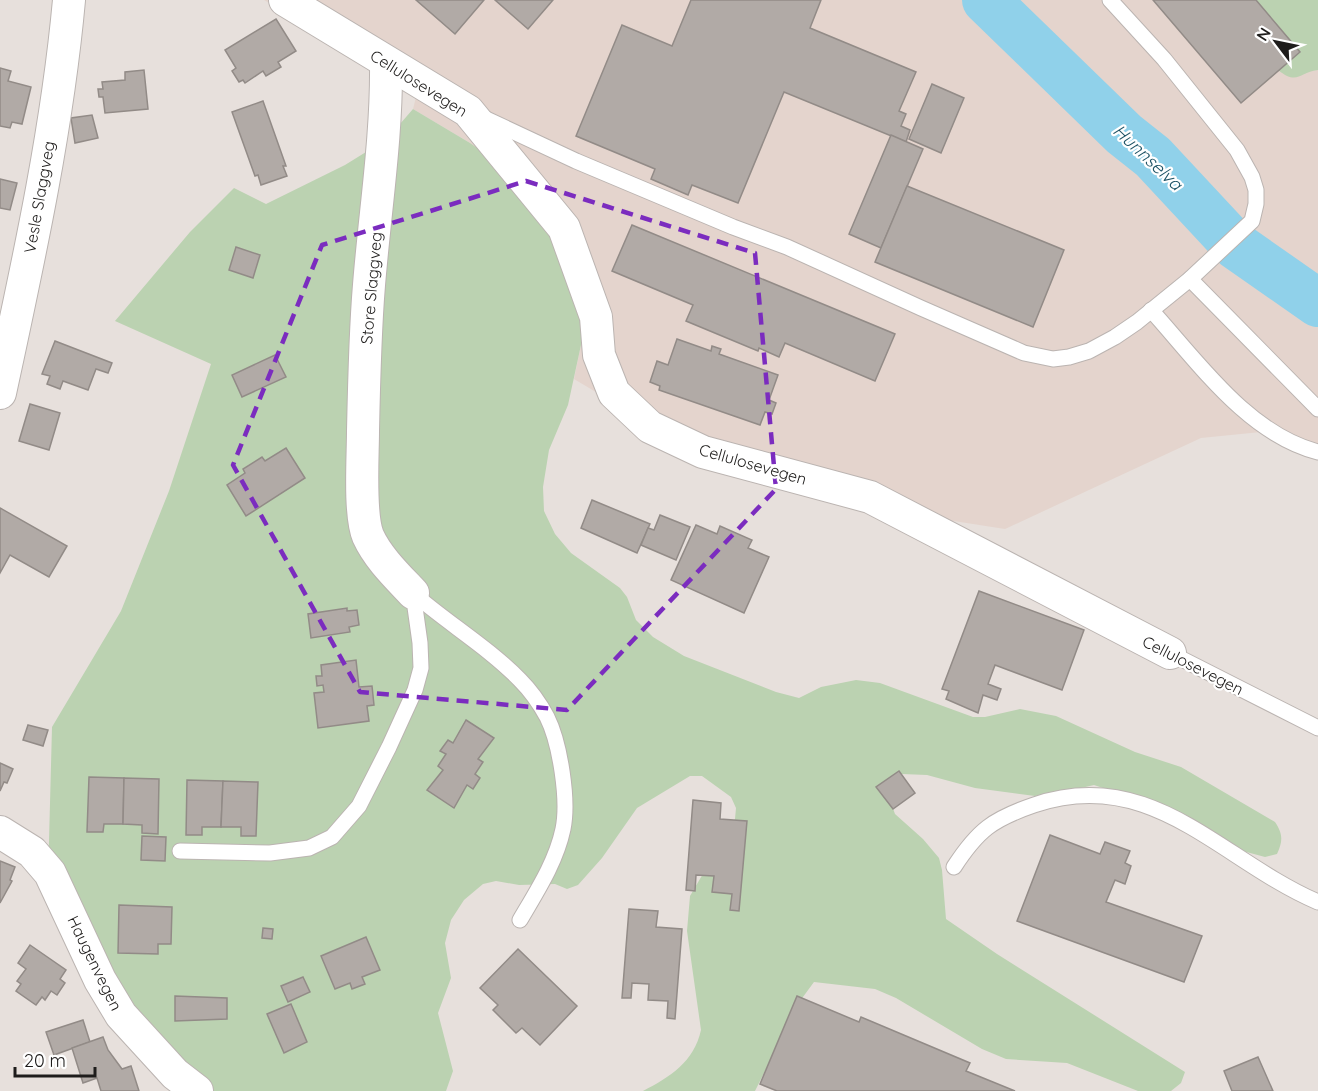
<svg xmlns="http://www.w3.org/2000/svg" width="1318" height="1091" font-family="Quicksand,sans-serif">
<rect width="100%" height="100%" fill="#e7e0dc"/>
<polygon fill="#e4d4cd" points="264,0 1256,0 1261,12 1309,71 1318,70 1318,447 1261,432 1201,438 1005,529 838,503 668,435 574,379 581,345 470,143 413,109 418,89"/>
<g fill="#bbd2b1">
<path d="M 1256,0 L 1318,0 L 1318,70 C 1299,72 1298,86 1278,70 Z"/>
<path d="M 413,109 L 470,143 L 519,178 L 581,282 L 581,345 L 568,405 L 549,450 L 543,487 L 544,511 L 555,534 L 571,553 L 620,588 L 627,597 L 636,620 L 653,637 L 684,656 L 776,692 L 799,698 L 821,687 L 856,680 L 880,683 L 973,717 L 985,717 L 1020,709 L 1056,716 L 1135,752 L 1181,767 L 1275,822 C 1283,834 1283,841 1277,854 L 1265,857 L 1228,847 L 1118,793 L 1094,785 L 1059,793 L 1035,796 L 975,788 L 927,775 L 902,774 L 892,781 L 887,792 L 895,814 L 923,839 L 939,858 L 942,870 L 946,919 L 997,954 L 1185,1072 L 1181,1083 L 1171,1091 L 1138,1091 L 1067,1063 L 1006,1059 L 982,1049 L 896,998 L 875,989 L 814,982 L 800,1001 L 755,1091 L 643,1091 C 670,1077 694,1062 701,1030 L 687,931 L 690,896 L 735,819 L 736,808 L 731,797 L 702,776 L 690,776 L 637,808 L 602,858 L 578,885 L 567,889 L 555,884 L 519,885 L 496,881 L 483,884 L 464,900 L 451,920 L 445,943 L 451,978 L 438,1013 L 453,1071 L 446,1091 L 197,1091 L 167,1075 L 48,880 L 52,727 L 121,611 L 169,491 L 211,364 L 115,321 L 190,232 L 234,188 L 266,204 L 345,165 L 387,139 Z"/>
</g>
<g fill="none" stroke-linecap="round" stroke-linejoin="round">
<polyline stroke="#90d1ea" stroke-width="48" points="986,0 1124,134 1153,157 1235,245 1318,303"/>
</g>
<g fill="#b1aaa6" stroke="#928b87" stroke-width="1.5">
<polygon points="416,0 484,0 455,34"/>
<polygon points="495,0 553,0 528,29"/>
<polygon points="691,0 821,0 810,28 916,72 899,111 906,114 901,126 910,130 906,142 784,92 738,203 692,185 688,195 651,179 655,169 576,136 622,25 672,46"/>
<polygon points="1153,0 1256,0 1300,52 1241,103"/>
<polygon points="276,19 296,51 278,62 281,67 266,76 263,71 245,83 243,80 239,82 232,71 236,68 225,50"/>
<polygon points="0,68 11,71 8,81 31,87 22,124 12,122 10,128 0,126"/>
<polygon points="144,70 148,109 105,113 103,97 99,97 98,89 103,89 102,82 125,80 125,72"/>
<polygon points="932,84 964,98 941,153 909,139"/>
<polygon points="263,101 286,166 283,166 287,176 261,185 258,175 255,176 232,112"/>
<polygon points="92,115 98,138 75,143 71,118"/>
<polygon points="891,135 923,149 881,248 849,234"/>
<polygon points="0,179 17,183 10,210 0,208"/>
<polygon points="907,186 1064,250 1033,327 875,262"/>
<polygon points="632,225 895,334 875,381 785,343 779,357 759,348 758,351 686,321 693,305 612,271"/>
<polygon points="236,247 260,255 253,278 229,270"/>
<polygon points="677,339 711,351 712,346 721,349 719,354 778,375 769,400 776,403 772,414 765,412 760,425 659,390 660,386 650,382 657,361 668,365"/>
<polygon points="55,341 112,363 108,373 96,369 88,390 63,381 60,389 47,384 50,376 42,374"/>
<polygon points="275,355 286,377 242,397 232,375"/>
<polygon points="30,404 60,413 49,450 19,441"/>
<polygon points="286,448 305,478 246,516 227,485 245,473 243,469 262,457 265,461"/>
<polygon points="592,500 650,524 637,553 581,528"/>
<polygon points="0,508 67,546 49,577 10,555 0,573"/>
<polygon points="660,515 690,527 676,560 641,545 648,528 654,530"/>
<polygon points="696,525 717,534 720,526 752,540 748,548 769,557 744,613 671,580"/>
<polygon points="979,591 1084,630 1062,690 995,665 988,684 1001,689 997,700 983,695 978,713 946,699 949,691 942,689"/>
<polygon points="347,608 347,611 357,610 359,625 349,627 350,632 311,638 308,614"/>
<polygon points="356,660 359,687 372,686 374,705 367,706 369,721 318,728 314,693 324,692 323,685 317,686 316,676 322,676 321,665"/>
<polygon points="466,720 494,738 478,759 483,762 475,774 480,778 473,789 467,785 454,808 427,790 443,770 438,766 446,754 440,751 448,740 453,743"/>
<polygon points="28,725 48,730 43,746 23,740"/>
<polygon points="0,763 13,769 7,783 4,782 0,791"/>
<polygon points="899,771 915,793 893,809 876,787"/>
<polygon points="89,777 124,778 123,824 104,824 103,832 87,832"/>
<polygon points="124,778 159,779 158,834 142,833 142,825 123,824"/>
<polygon points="187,780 223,781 221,827 202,827 202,835 186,835"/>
<polygon points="223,781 258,782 256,836 241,836 241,827 221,827"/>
<polygon points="693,800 721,803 720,819 747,821 739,911 730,910 732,894 712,892 714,876 696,875 695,891 686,890"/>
<polygon points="1050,835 1100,854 1105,842 1130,851 1125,863 1131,866 1125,884 1115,880 1106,902 1202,936 1184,982 1017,921"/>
<polygon points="142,836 166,837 165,861 141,860"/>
<polygon points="0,861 15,867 10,880 12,881 0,903"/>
<polygon points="119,905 172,907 171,944 158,944 158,954 118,953"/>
<polygon points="629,909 658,911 656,927 682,929 675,1019 667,1018 668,1001 648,1000 649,984 632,983 631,998 622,998"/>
<polygon points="263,928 273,929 272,939 262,938"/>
<polygon points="366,937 380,970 362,977 365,984 352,989 350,983 335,989 321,956"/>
<polygon points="30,945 66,970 60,979 65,983 57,995 51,991 45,1000 42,997 36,1005 16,991 21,984 17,981 26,969 18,963"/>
<polygon points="518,949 577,1006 540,1045 522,1028 516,1033 493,1010 498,1005 480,988"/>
<polygon points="303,977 310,992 288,1002 281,986"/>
<polygon points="175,996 227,998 227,1019 175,1021"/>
<polygon points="797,996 859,1022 861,1017 970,1063 966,1071 1015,1091 777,1091 760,1084"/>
<polygon points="291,1004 307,1042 284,1053 267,1014"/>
<polygon points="83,1020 90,1042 54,1055 46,1032"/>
<polygon points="103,1037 108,1050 122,1069 131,1066 139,1091 101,1091 97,1078 83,1083 72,1048"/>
<polygon points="1258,1057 1273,1091 1232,1091 1224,1071"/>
</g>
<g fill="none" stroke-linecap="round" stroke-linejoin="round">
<defs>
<g id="lane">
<polyline points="482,117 576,161 733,227 787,247 921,308 1024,353 1053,359 1069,357 1089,351 1115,337 1137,322 1190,279 1252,221 1256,204 1256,190 1252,177 1237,150 1164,59 1110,0"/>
<polyline points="1190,279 1318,409"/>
<path d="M 1151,310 C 1198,362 1248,434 1318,452"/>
<path d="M 413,593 C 447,623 488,647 520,680 C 530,690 540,704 547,717 C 560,743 569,800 563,829 C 556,862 537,891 520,920"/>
<polyline points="1170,653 1318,728"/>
<polyline points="180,851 270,853 309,848 332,837 359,806 389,747 415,690 421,668 420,643 413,593"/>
<path d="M 954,867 C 978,830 993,819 1034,805 C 1152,765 1220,860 1318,902"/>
</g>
<g id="street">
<polyline points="285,0 468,111 564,228 596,317 599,355 614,393 650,427 703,452 870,497 1170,653"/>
<path d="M 386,62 C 387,137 375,210 369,285 C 365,333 364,382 363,431 C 363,457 359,514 368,536 C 378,558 397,576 413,593"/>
<path d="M 0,393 C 28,263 57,132 69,0"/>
<polyline points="0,832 32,852 50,873 100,980 121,1015 175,1074 197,1091"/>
</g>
</defs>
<use href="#lane" stroke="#bbb4b1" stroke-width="17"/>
<use href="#street" stroke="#bbb4b1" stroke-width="34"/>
<use href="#lane" stroke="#fff" stroke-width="15"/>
<use href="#street" stroke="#fff" stroke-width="32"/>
</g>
<path fill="none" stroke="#7b2cbf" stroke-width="4.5" stroke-dasharray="12 8" stroke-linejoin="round" d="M 526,181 L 755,253 L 776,489 L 567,710 L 360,692 L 233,465 L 322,245 Z"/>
<g text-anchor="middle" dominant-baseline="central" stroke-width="4.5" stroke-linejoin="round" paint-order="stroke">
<g font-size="16" fill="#1e1c1b" stroke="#fff">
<text transform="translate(419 83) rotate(32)">Cellulosevegen</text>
<text transform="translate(39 197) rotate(-80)">Vesle Slaggveg</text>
<text transform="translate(371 288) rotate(-85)">Store Slaggveg</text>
<text transform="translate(753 464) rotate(16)">Cellulosevegen</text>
<text transform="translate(1193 665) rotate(27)">Cellulosevegen</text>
<text transform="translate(95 963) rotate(64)">Haugenvegen</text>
</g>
<g font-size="18" font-style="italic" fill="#1f5466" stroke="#fff">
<text transform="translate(1148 157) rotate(43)">Hunnselva</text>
</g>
</g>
<g transform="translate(1276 42) rotate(302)" stroke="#ffffff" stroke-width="4.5" paint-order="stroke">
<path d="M0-4.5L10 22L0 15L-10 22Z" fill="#1e1c1b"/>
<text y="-9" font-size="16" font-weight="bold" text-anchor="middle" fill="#1e1c1b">N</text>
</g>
<path d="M15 1067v9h80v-9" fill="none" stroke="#1e1c1b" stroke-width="3"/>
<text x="24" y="1067" font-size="18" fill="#1e1c1b" stroke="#ffffff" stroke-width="4.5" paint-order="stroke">20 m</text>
</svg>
